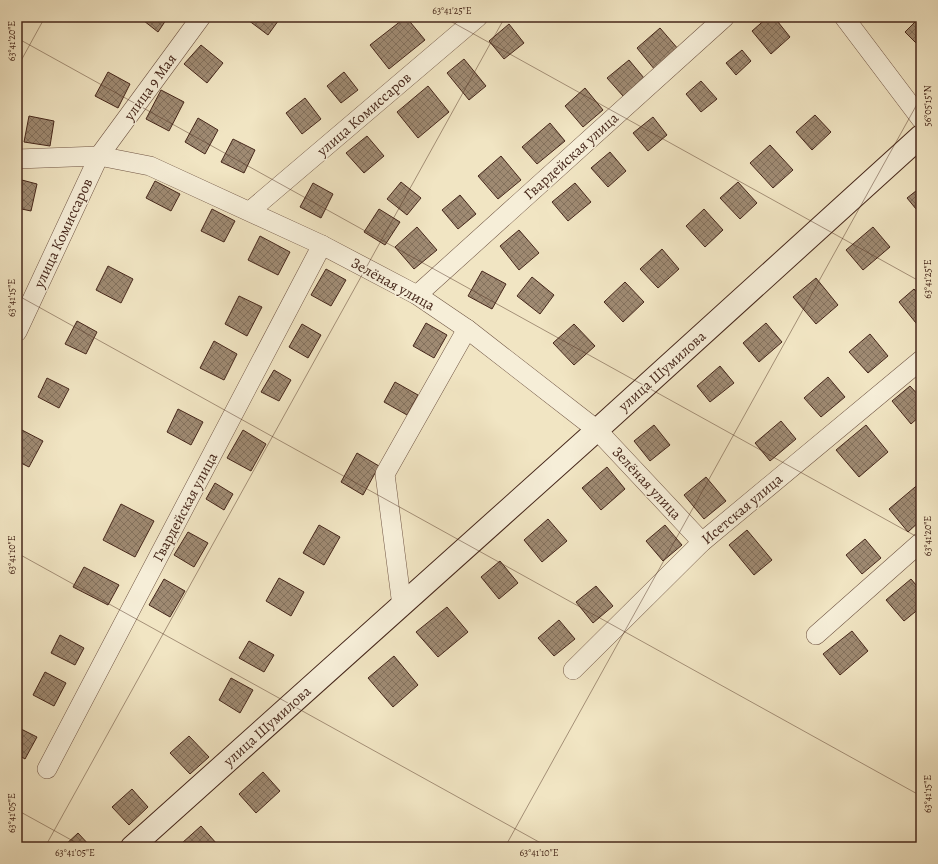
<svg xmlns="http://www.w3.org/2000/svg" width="938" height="864" font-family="Alegreya,serif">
<defs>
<pattern id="building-cross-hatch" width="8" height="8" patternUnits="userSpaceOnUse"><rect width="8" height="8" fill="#9f8a72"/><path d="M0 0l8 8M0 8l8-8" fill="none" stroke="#83715d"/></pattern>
</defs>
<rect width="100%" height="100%" fill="#f1e5c3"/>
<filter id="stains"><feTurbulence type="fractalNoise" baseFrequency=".005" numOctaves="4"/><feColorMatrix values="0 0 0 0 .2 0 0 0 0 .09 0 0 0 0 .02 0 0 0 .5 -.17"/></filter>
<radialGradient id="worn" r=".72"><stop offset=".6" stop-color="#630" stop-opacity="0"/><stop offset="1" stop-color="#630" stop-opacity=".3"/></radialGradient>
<g fill="url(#building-cross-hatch)" stroke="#46271b">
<polygon points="139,17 168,17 158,32"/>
<polygon points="244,17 281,17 268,35"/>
<polygon points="406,17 425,40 389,69 370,45"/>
<polygon points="768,17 774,17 790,37 771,54 752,31"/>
<polygon points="919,18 921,20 921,48 905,32"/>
<polygon points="509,24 524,43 504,59 489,41"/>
<polygon points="660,28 679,50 655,70 637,48"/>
<polygon points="201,45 223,63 207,83 184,64"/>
<polygon points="742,50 751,61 736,75 726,63"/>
<polygon points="464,59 486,86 469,100 447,73"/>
<polygon points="629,60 644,78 623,96 607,78"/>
<polygon points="108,72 130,84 118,108 95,96"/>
<polygon points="344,72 358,90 341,103 327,86"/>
<polygon points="701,81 717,99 701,112 686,94"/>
<polygon points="428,86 449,112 418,138 397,112"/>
<polygon points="585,88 603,110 583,127 565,106"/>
<polygon points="161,90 184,102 169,131 146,119"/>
<polygon points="305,98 321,119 302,134 286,113"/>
<polygon points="815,115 831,132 812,150 796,132"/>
<polygon points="29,116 54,121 50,146 24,142"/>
<polygon points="653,117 667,135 648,151 633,133"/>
<polygon points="198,118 218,130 205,154 185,142"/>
<polygon points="550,123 565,141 537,164 522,147"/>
<polygon points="367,136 384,156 364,173 346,153"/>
<polygon points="233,139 255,150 244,173 221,162"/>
<polygon points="770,145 793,170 773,188 750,163"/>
<polygon points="610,152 626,171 608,187 591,168"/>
<polygon points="501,156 521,180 498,199 478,176"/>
<polygon points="18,179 37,184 31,211 17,208"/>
<polygon points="155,181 180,194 171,211 146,198"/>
<polygon points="401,182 421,198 407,215 387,199"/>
<polygon points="738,182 757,203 740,219 720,198"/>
<polygon points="313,183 333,194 321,218 300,207"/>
<polygon points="575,183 591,202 568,221 552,202"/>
<polygon points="921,187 921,215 907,198"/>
<polygon points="460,195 476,214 458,229 442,210"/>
<polygon points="212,209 235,221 224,242 201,231"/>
<polygon points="379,209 400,222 385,245 364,232"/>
<polygon points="704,209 723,230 705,247 686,226"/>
<polygon points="417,227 437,250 414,269 395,247"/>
<polygon points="873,227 890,247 863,270 846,250"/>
<polygon points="519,230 539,253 519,270 500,246"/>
<polygon points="260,236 290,252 278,275 248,260"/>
<polygon points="662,249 679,269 658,288 640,269"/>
<polygon points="108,266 133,279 121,303 96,290"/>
<polygon points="326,269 346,280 331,306 311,295"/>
<polygon points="482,271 506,284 492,309 468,296"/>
<polygon points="532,277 554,295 540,314 517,296"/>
<polygon points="816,278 838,305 816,324 793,297"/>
<polygon points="625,282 644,302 623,322 604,302"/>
<polygon points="914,289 921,297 920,328 899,302"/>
<polygon points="239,296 262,307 247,336 225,324"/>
<polygon points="77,321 97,332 86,354 65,344"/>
<polygon points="426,323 447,335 434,358 413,346"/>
<polygon points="766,323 782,342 759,362 743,343"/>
<polygon points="302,324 321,335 308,358 289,347"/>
<polygon points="574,324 595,346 574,365 553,343"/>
<polygon points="870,334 888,356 868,373 849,352"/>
<polygon points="214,341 237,354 224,380 200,368"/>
<polygon points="720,366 734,383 710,402 697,386"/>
<polygon points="274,370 291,380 279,401 261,392"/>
<polygon points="828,377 845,397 821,417 804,398"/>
<polygon points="47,378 69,389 59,408 38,397"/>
<polygon points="395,382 418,395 407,415 384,402"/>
<polygon points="910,386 921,398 921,415 911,424 892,401"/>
<polygon points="178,409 203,422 191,445 167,432"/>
<polygon points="781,421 796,439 770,461 755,443"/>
<polygon points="654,425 670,445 650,461 634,441"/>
<polygon points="866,425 888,452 859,477 836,450"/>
<polygon points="20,429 43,441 29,467 17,461 17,435"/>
<polygon points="243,430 266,444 251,471 227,458"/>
<polygon points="357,453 379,466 363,495 341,482"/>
<polygon points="607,467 625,489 601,510 582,488"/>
<polygon points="706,477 726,501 704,519 684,495"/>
<polygon points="921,482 921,520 908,532 889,509"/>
<polygon points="215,483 233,494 224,510 206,499"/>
<polygon points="121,504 154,521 135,557 103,540"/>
<polygon points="548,519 567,541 542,562 524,540"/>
<polygon points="319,525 340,537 324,565 303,553"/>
<polygon points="665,525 682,545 663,561 646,541"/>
<polygon points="747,530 772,560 754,575 729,545"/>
<polygon points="188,532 208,543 194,567 174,555"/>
<polygon points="865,539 881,558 862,574 846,555"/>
<polygon points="500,561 518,583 499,599 481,577"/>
<polygon points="84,567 119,585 108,605 73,587"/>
<polygon points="279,578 304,592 291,616 266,601"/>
<polygon points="164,579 185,591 170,617 149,605"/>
<polygon points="911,579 921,591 921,607 904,621 886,600"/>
<polygon points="596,586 613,606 593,623 576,602"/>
<polygon points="447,607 468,632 438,657 416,632"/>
<polygon points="559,620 575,639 554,656 538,638"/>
<polygon points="852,631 868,651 840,675 823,654"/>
<polygon points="60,635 84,648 75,665 51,653"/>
<polygon points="249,641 274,655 264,672 239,658"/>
<polygon points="394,656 418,685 393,707 368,678"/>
<polygon points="45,672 66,683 54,706 33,695"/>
<polygon points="231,678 253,690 240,713 219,700"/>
<polygon points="17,727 37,737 25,759 17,754"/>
<polygon points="189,736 209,757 190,774 170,753"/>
<polygon points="263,772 280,791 256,813 239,794"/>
<polygon points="132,789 148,807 129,825 112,807"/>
<polygon points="201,826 217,844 214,847 186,847 182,843"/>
<polygon points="78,833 91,847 63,847"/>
</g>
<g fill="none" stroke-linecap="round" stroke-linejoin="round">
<defs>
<g id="street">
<polyline points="844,17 921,119"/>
<polyline points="17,159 99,156 150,166 322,245 417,295 467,329 597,430 702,542"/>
<polyline points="250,211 478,17"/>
<polyline points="417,295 725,17"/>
<polyline points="17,332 99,156 201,17"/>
<polyline points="402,606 385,474 467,329"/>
<polyline points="816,635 921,542"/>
<polyline points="573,670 702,542 921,360"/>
<polyline points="47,769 322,245"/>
</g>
<polyline id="secondary" points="132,847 597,430 921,136"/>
</defs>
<use href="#street" stroke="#715645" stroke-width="20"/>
<use href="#secondary" stroke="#46271b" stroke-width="24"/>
<use href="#street" stroke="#f6eed8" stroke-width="19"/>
<use href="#secondary" stroke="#f6eed8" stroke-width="22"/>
</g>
<path fill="none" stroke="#46271b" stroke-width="1" stroke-opacity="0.45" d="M 443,17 L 921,282M 907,17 L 921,25M 17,38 L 921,539M 17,68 L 45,17M 17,295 L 921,796M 17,553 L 548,847M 17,810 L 84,847M 45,847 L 505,17M 505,847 L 921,97"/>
<g text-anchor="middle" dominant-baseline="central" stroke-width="3" stroke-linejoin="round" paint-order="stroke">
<g font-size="15" fill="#46271b" stroke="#f6eed8">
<text transform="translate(150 87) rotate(-54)">улица 9 Мая</text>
<text transform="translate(364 114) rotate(-41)">улица Комиссаров</text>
<text transform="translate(571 156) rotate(-42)">Гвардейская улица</text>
<text transform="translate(63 233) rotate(-65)">улица Комиссаров</text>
<text transform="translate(393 284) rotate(29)">Зелёная улица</text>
<text transform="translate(662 371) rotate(-42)">улица Шумилова</text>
<text transform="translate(647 483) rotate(47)">Зелёная улица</text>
<text transform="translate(185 507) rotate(-62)">Гвардейская улица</text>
<text transform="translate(742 509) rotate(-40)">Исетская улица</text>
<text transform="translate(267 726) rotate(-42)">улица Шумилова</text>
</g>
</g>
<rect width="938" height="864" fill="none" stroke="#f1e5c3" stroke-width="44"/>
<rect x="22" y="22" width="894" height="820" fill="none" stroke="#46271b" stroke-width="1.5"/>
<g font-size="10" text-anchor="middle" fill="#46271b">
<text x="452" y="14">63°41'25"E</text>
<text transform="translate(11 41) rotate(-90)" y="4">63°41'20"E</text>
<text transform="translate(927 106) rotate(-90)" y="4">56°05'15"N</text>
<text transform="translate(927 279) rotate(-90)" y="4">63°41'25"E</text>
<text transform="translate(11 298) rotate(-90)" y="4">63°41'15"E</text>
<text transform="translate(927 536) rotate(-90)" y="4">63°41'20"E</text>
<text transform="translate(11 555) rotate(-90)" y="4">63°41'10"E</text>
<text transform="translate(927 794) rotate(-90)" y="4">63°41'15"E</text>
<text transform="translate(11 813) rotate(-90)" y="4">63°41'05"E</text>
<text x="75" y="856">63°41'05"E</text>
<text x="539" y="856">63°41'10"E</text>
</g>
<rect width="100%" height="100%" filter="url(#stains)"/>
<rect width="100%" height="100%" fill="url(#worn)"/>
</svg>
